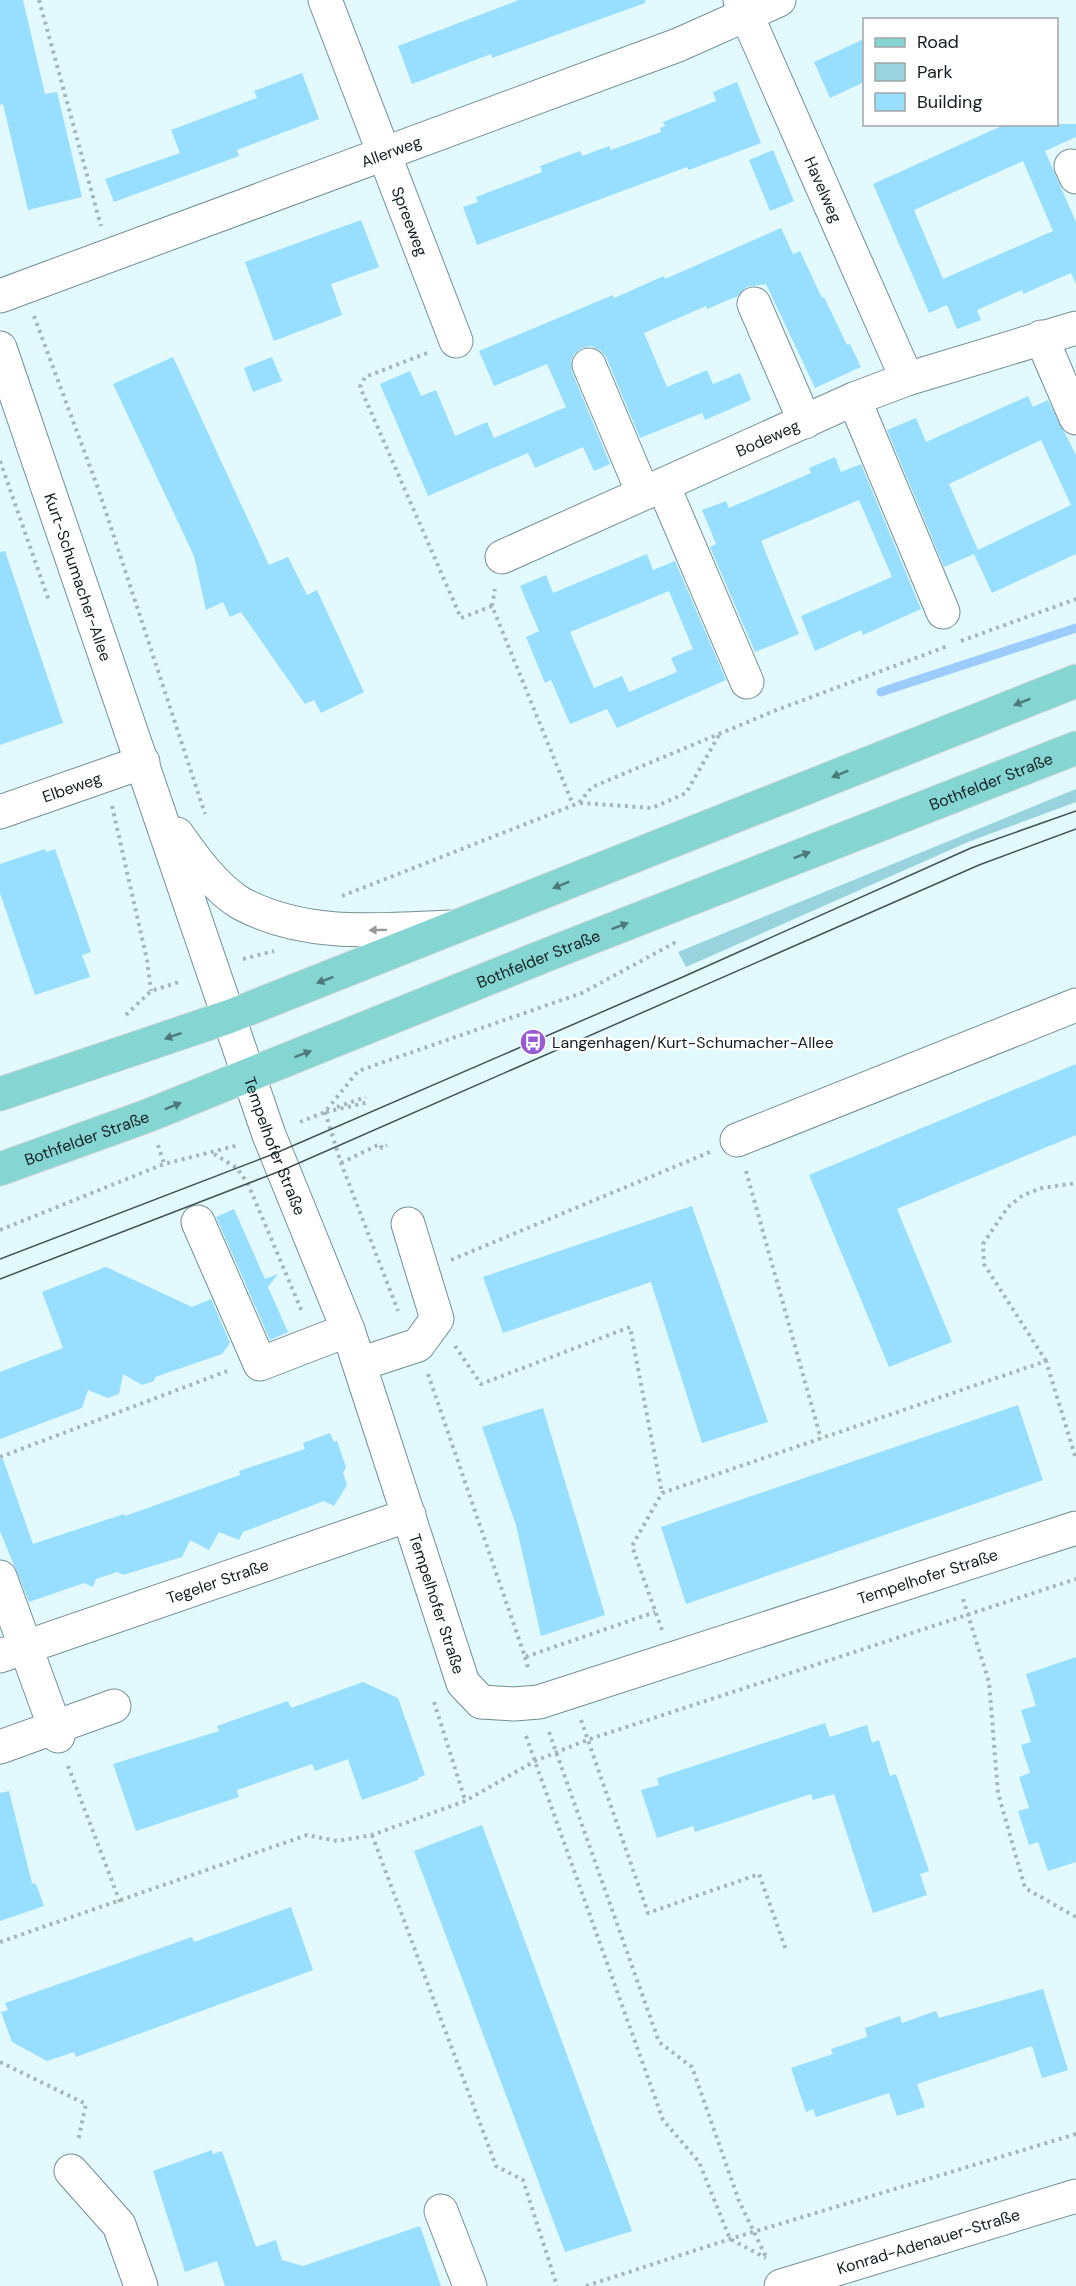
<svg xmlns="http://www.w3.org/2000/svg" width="1076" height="2286" font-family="'DM Sans',sans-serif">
<rect width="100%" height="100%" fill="#e2fafe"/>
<polygon fill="#98d3de" points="1076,789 1076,802 968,842 686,967 678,952"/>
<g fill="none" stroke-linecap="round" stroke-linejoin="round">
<polyline stroke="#9cccfb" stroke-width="9" points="881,692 1076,628"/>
</g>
<g fill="#98deff" fill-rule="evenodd">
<polygon points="0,0 23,0 45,94 57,92 82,197 28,210 3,104 0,105"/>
<polygon points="519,0 645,0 645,3 492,58 491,54 412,84 398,46"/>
<polygon points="864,39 864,82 830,98 814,62"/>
<polygon points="302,73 319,119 237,150 239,156 114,202 105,179 180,153 171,130 257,98 254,91"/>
<polygon points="737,82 761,143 689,170 687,167 477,245 463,207 478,202 476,197 542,172 540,166 580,151 582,156 609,146 611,150 661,132 660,128 665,126 663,122 716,101 713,92"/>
<path d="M 1006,124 L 1076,124 L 1076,137 L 1045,151 L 1076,222 L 1076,284 L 1071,273 L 1023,294 L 1022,290 L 977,310 L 981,320 L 957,329 L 947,305 L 929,313 L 873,184 ZM 1023,161 L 1053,231 L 943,279 L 914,210 Z"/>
<polygon points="773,150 794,201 770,211 749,160"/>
<polygon points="361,220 379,267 331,284 342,315 274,341 245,262"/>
<polygon points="781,228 793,254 800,251 822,298 824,297 847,345 850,344 861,367 815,388 766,284 747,287 738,296 707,309 706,306 644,333 667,387 707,370 713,384 740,373 751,400 705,420 702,413 640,438 606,357 600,350 591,346 582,348 574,354 571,362 572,372 610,464 594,471 583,447 535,468 528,453 428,496 380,384 410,371 421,396 436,390 455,436 487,422 494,438 566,407 547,364 494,386 479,351 613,295 614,298 664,276 665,279"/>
<polygon points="173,357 269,565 288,557 307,595 317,590 364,692 321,713 314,700 305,704 241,612 230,617 223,602 206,610 194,556 113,384"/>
<polygon points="272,357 282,381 253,392 244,368"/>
<path d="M 1028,396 L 1033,407 L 1048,400 L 1076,455 L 1076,554 L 992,593 L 974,554 L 944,567 L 887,430 L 916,418 L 926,442 ZM 1041,440 L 1071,505 L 978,550 L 949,484 Z"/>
<polygon points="835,457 841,472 861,464 921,609 863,635 861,630 815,651 801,616 892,577 859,500 761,541 799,634 755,652 710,547 716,544 702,510 726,501 729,508 811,473 809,468"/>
<polygon points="5,551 63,723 0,745 0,552"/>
<path d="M 647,554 L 653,570 L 675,561 L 726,680 L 617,728 L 607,709 L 570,724 L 551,680 L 545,683 L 526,637 L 539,631 L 520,586 L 546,575 L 553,593 ZM 669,591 L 693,649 L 671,658 L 677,672 L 629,692 L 622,676 L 594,688 L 570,632 Z"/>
<polygon points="45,849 46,852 55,849 91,952 82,955 90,977 35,995 0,893 0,864"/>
<polygon points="1076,1064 1076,1135 897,1209 952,1342 889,1367 809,1175"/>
<polygon points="692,1206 768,1422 702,1443 651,1282 503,1333 483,1277"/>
<polygon points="234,1209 265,1279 278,1274 268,1287 288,1332 270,1340 216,1217"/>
<polygon points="106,1267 192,1307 211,1299 230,1343 222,1354 155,1377 154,1381 142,1385 123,1374 119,1394 108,1398 88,1390 82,1408 0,1439 0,1372 63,1348 42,1292"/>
<polygon points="1018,1405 1043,1480 686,1604 661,1527"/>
<polygon points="543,1408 605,1615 541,1636 516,1525 482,1427"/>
<polygon points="330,1433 334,1442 337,1441 346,1467 343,1473 347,1485 334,1506 324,1501 243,1532 239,1540 219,1532 209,1550 190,1540 182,1557 123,1575 117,1572 96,1579 93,1587 84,1583 29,1602 0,1531 0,1459 3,1459 33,1544 124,1514 125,1516 240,1475 239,1471 305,1449 303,1443"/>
<polygon points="1076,1657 1076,1862 1048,1871 1038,1842 1029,1845 1018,1811 1029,1808 1019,1777 1030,1773 1021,1745 1031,1742 1021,1710 1036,1706 1026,1674"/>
<polygon points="363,1682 398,1698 425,1775 418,1778 418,1780 362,1800 348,1759 315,1771 312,1764 237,1790 239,1797 136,1831 113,1764 219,1731 217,1726 288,1701 291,1708"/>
<polygon points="825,1723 830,1737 867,1725 872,1743 879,1740 890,1776 896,1774 929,1871 920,1874 927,1895 873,1913 834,1794 813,1800 811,1794 695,1832 693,1826 657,1838 641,1790 659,1785 657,1778"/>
<polygon points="9,1791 32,1883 36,1884 44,1906 0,1921 0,1793"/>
<polygon points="482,1825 632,2231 565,2252 414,1851"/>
<polygon points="291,1907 313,1970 76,2057 74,2052 47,2061 12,2042 1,2012 8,2010 5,2003 192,1937 194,1942"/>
<polygon points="1043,1989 1068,2070 1042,2078 1032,2046 917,2084 925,2107 897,2116 889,2093 816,2117 813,2109 806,2112 791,2068 833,2054 831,2049 867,2037 865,2028 900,2016 902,2023 936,2011 939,2018"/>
<polygon points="212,2150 213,2154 222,2151 256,2247 276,2240 282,2260 303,2266 420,2226 441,2286 225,2286 217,2261 185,2272 153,2171"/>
</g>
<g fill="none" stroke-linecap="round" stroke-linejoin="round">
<defs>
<g id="minor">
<path id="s1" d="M 325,0 L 456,341"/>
<path id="s2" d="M 740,0 L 907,379"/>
<polyline points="1071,166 1076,177"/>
<path id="s3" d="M 0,296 L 678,45 L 779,0"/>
<polyline points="754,304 805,422"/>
<polyline points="1041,337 1076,418"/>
<path id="s4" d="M 0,348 L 269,1135 L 348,1330 L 463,1683 L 481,1702 L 514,1704 L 539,1702 L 1076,1528"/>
<polyline points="589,365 643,493"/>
<polyline points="854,399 943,612"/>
<polyline points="663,485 747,682"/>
<path id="s5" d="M 502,557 L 854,399 L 907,379 L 1076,328"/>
<path id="s6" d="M 0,812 L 143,762"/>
<path d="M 177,834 C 194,858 216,889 242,904 C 307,938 380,930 450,927"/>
<polyline points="737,1140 1076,1005"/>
<polyline points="198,1222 260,1364 348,1330"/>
<polyline points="360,1364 418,1345 437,1319 408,1224"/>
<polyline points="0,1577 58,1736"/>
<path id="s7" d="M 0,1656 L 409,1515"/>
<polyline points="0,1747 114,1706"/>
<polyline points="71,2171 119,2225 141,2286"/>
<polyline points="441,2211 470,2286"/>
<path id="s8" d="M 781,2286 L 1076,2196"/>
</g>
<g id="major">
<polyline points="0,1094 228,1017 1076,681"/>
<path id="s9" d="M 0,1169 L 147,1116 L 544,956 L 1076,748"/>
</g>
</defs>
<use href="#minor" stroke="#748f94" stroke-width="35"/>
<use href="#major" stroke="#d9dbdb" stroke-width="35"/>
<g stroke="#a3b7ba" stroke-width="4" stroke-dasharray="3 4.5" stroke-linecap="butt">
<polyline points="39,0 101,226"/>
<polyline points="34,316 99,491 205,814"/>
<polyline points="427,353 365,377 360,387 461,618 492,606 573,805"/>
<polyline points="0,461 49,601"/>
<polyline points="492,606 495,589"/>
<polyline points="961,641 1076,599"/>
<polyline points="580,803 652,808 686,793 719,735"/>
<polyline points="112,806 147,960 151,991"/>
<polyline points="342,896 579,803 592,787 774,711 948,646"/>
<polyline points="243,959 274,951"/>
<polyline points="126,1015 151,991 182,981"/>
<polyline points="337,1107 366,1097"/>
<polyline points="325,1112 341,1163 398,1311"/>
<polyline points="326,1112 369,1102"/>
<polyline points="300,1122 325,1112 358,1071 582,993 676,942"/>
<polyline points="158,1145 164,1164"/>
<polyline points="214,1154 237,1168 248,1184 303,1314"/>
<polyline points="341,1163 380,1144 382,1148 387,1145"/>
<polyline points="746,1171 821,1439"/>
<polyline points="0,1230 164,1164 239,1145"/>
<polyline points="451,1260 710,1152"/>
<polyline points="455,1346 481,1384 630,1327 662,1493"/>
<polyline points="1046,1361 984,1264 983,1244 1008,1207 1023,1195 1042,1188 1076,1183"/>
<polyline points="428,1374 525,1657 655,1612"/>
<polyline points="0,1457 230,1370"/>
<polyline points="963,1599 989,1682 998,1793 1025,1888 1076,1917"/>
<polyline points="662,1630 632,1546 662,1493 1046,1361 1076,1459"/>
<polyline points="525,1657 529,1671"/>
<polyline points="434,1702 465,1800"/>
<polyline points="581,1720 648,1913 759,1874 786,1950"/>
<polyline points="549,1732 659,2042 692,2067 739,2201 766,2257"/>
<polyline points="526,1736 663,2120 699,2162 730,2239 766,2258"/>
<polyline points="68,1766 120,1902"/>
<polyline points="372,1835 496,2166 523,2180 557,2286"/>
<polyline points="0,1942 307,1835 337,1841 372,1835 465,1801 535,1761 587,1740 1076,1579"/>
<polyline points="0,2062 86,2104 78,2141"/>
<polyline points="586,2286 730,2239 1076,2134"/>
</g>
<use href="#minor" stroke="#fff" stroke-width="33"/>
<use href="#major" stroke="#85d5d3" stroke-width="33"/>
<g stroke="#435154" stroke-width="1.5">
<polyline points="0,1259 276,1153 685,976 971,848 1076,811"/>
<polyline points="0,1279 283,1170 979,865 1076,829"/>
</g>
</g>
<defs><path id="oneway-solid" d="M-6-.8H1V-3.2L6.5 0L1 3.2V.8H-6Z" transform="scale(1.5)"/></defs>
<g fill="#4c7a7a">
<use href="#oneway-solid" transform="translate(1022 702) rotate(158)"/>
<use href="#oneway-solid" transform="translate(840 774) rotate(158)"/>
<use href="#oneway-solid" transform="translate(802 855) rotate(-21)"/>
<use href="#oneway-solid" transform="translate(561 885) rotate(158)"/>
<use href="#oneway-solid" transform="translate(620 926) rotate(-21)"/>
<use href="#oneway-solid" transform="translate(325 980) rotate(159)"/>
<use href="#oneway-solid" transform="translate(173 1036) rotate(161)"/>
<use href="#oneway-solid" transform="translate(303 1054) rotate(-21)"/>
<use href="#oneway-solid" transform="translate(173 1106) rotate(-22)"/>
</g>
<use fill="#959a9b" href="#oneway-solid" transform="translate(378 930) rotate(179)"/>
<defs>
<symbol id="bus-disc" viewBox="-11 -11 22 22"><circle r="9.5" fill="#975cd3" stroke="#fff"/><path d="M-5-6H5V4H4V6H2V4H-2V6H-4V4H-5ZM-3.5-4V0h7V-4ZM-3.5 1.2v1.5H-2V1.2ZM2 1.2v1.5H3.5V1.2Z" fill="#fff"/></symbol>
</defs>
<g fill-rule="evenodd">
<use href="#bus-disc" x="518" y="1027" width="30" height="30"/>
</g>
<g text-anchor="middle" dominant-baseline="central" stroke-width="4.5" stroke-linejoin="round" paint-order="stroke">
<g font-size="16" fill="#131e20" stroke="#fff">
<text stroke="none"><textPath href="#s3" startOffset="417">Allerweg</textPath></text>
<text stroke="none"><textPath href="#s2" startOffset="207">Havelweg</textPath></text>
<text stroke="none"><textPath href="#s1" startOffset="237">Spreeweg</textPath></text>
<text stroke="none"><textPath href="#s5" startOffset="291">Bodeweg</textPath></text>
<text stroke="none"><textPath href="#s4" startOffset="242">Kurt-Schumacher-Allee</textPath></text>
<text stroke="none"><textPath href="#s9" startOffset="1064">Bothfelder Straße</textPath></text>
<text stroke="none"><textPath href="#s6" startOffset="76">Elbeweg</textPath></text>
<text stroke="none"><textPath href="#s9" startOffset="578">Bothfelder Straße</textPath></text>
<text stroke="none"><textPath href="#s9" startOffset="92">Bothfelder Straße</textPath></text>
<text stroke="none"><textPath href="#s4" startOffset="844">Tempelhofer Straße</textPath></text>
<text stroke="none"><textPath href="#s4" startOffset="1906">Tempelhofer Straße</textPath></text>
<text stroke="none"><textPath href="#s7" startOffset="230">Tegeler Straße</textPath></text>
<text stroke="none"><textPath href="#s4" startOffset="1330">Tempelhofer Straße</textPath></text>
<text stroke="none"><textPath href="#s8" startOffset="154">Konrad-Adenauer-Straße</textPath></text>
</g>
<g font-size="16" fill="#131e20" stroke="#fff" text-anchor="start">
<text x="552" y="1042">Langenhagen/Kurt-Schumacher-Allee</text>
</g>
</g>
<rect x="863" y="18" width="195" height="108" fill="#ffffff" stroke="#a1a5a6" stroke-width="1.5"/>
<rect x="875" y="38" width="30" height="9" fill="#85d5d3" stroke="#a1a5a6" stroke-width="1.5"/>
<text x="917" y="48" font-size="18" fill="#131e20">Road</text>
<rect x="875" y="63" width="30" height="18" fill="#98d3de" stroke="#a1a5a6" stroke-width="1.5"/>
<text x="917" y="78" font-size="18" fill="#131e20">Park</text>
<rect x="875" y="93" width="30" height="18" fill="#98deff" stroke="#a1a5a6" stroke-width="1.5"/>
<text x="917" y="108" font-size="18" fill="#131e20">Building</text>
</svg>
